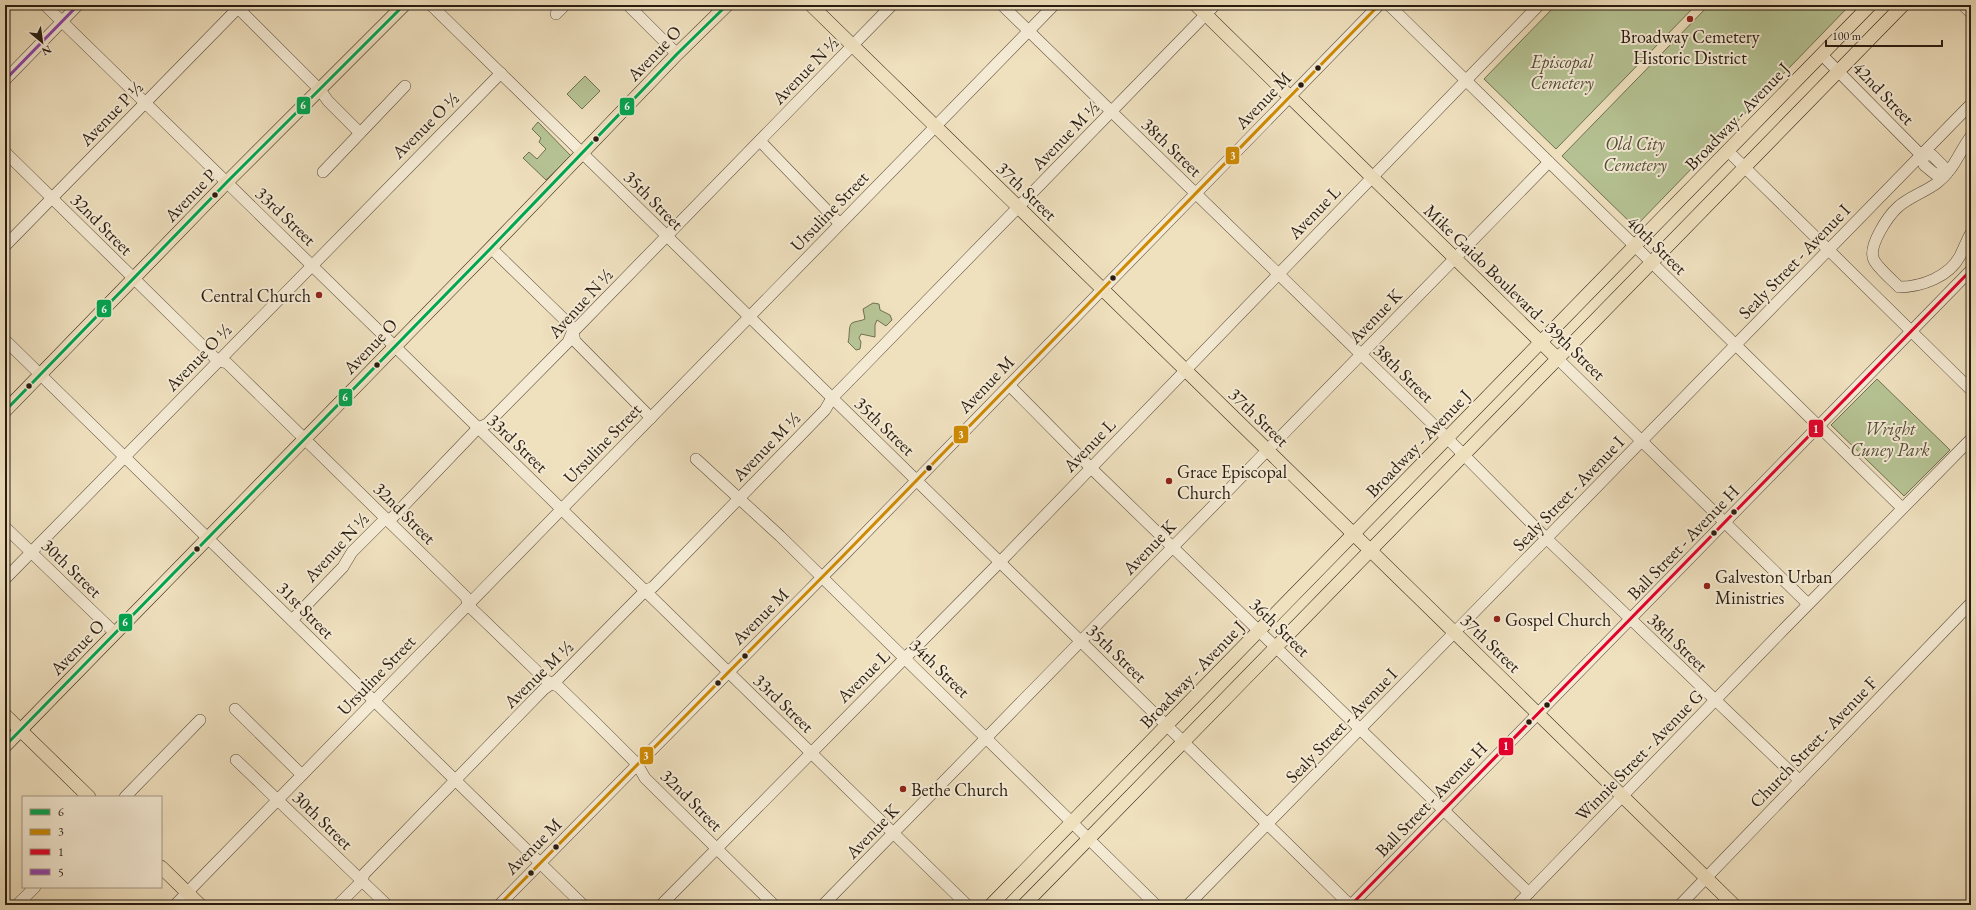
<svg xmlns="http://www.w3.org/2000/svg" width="1976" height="910" font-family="'EB Garamond',serif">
<rect width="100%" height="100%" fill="#efe0be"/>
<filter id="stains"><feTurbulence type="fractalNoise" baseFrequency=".005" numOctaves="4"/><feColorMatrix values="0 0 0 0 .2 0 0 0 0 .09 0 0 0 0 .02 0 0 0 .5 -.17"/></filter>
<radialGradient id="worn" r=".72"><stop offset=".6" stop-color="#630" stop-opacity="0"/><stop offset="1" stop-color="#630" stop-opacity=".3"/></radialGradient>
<g fill="#b6c394" stroke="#707052">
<polygon points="1556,5 1696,5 1556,149 1484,79"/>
<polygon points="1709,5 1850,5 1635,227 1562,156"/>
<polygon points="585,76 600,91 582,109 567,94"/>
<polygon points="538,122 571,156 546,180 523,158 529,152 537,159 546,149 539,142 541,138 532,129"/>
<path d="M 873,303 L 879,304 L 880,310 L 890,315 L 892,320 L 886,326 L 877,320 L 875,325 L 875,337 L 861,334 L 859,338 L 861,342 L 860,349 L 856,350 L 848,342 C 850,337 848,326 852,323 C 855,321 862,321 865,319 L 863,309 Z"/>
<polygon points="1877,379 1950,450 1904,496 1831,425"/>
</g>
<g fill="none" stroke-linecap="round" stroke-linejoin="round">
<defs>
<g id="minor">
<polyline points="45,5 967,905"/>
<polyline points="235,5 320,90 328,101 360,133"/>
<polyline points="431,5 1350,905"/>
<polyline points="628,5 677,54"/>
<polyline points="1002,5 1448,439 1547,539 1800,781"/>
<polyline points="1389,5 1902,508"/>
<polyline points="1963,5 1971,13"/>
<polyline points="556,14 565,5"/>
<polyline points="1822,55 1921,155 1924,165 1935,174 1947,173"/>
<polyline points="5,80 78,5"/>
<path d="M 1971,136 C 1959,152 1954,170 1937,183 C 1925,192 1909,197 1898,207 C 1888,216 1867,247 1874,260 C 1878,268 1892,280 1899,287 C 1921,287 1949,277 1960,256 C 1964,248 1967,240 1971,233"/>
<polyline points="760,141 840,224"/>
<polyline points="1728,151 1971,390"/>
<polyline points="5,152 218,361 227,363 466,597 468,605 547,681 559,687 596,723 637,764 645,778 774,905"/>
<polyline points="1921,155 1932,155 1943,166 1947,173"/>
<polyline points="323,172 405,86"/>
<polyline points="5,246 241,5"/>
<polyline points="491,248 571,326 575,341 651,418"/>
<polyline points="5,340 583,905"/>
<polyline points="1558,359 1808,604"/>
<polyline points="1009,385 1091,468 1529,893"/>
<polyline points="696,459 780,536 1156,905"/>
<polyline points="5,527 115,633"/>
<polyline points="5,579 501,73"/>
<polyline points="292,620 343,567 352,552 383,521 392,518 478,428 487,424 568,342 572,333 892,5"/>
<polyline points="235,709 302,775"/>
<polyline points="236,760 387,905"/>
<polyline points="125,797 200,720"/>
<polyline points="17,905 35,887"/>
<polyline points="175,905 1054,5"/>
<polyline points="338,905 362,881 364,874 544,689 557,680 645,591 653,587 825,410 832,398 843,387 1215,5"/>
<polyline points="499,905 843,556 1379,5"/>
<polyline points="661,905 1000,562 1539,5"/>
<polyline points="823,905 1549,162"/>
<polyline points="1188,905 1971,104"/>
<polyline points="1351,905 1971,270"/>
<polyline points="1517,905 1785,628 1971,439"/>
<polyline points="1680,905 1971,603"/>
</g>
<g id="major">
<polyline points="811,5 1734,905"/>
<polyline points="1196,5 1558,359"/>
<polyline points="5,411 227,182 404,5"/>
<polyline points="5,715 89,797"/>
<polyline points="5,746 491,248 677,54 727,5"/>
<polyline points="161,867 200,905"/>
<polyline points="991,905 1870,5"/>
<polyline points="1024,905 1903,5"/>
</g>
</defs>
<use href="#minor" stroke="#5a4d3c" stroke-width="12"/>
<use href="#major" stroke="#291c10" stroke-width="14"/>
<use href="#minor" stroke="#f5ebd5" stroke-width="11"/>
<use href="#major" stroke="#efe0be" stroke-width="13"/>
<defs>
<g id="bus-1">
<polyline points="5,411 227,182 404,5"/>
<polyline points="5,746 491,248 677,54 727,5"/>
</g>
<polyline id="bus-2" points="499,905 843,556 1379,5"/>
<polyline id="bus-3" points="1351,905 1971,270"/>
<polyline id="bus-4" points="5,80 78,5"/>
</defs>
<use href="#bus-1" stroke="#f5ebd5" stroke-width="6"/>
<use href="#bus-2" stroke="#f5ebd5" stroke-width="6"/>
<use href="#bus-3" stroke="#f5ebd5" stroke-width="6"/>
<use href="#bus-4" stroke="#f5ebd5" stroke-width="6"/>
<use href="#bus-1" stroke="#00a651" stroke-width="3"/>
<use href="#bus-2" stroke="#ce8a03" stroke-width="3"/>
<use href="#bus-3" stroke="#e4002b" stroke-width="3"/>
<use href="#bus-4" stroke="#8e44ad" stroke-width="3"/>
</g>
<g fill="#8f2418" stroke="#f5ebd5" stroke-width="1.5">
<circle cx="1690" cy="19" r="4"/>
<circle cx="319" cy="295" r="4"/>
<circle cx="1169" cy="481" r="4"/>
<circle cx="1707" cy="586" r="4"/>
<circle cx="1497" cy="619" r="4"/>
<circle cx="903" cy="789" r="4"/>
</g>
<g fill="#291c10" stroke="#f5ebd5" stroke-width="1.5">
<circle cx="1318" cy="68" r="3.5"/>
<circle cx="1301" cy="85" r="3.5"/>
<circle cx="596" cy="139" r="3.5"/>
<circle cx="215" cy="195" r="3.5"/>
<circle cx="1113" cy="278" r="3.5"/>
<circle cx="377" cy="365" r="3.5"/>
<circle cx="29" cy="386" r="3.5"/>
<circle cx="929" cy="468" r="3.5"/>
<circle cx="1734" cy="512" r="3.5"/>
<circle cx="1714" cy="533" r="3.5"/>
<circle cx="197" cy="549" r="3.5"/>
<circle cx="745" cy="656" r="3.5"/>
<circle cx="718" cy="683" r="3.5"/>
<circle cx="1547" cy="705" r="3.5"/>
<circle cx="1529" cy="722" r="3.5"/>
<circle cx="556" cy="847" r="3.5"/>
<circle cx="531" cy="873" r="3.5"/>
</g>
<g text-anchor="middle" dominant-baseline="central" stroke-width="4" stroke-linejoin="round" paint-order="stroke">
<g font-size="18" fill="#291c10" stroke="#f5ebd5" text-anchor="start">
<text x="1690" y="36" text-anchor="middle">Broadway Cemetery<tspan x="1690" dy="21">Historic District</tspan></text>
<text x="311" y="295" text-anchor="end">Central Church</text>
<text x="1177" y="471">Grace Episcopal<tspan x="1177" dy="21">Church</tspan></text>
<text x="1715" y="576">Galveston Urban<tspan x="1715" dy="21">Ministries</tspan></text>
<text x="1505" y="619">Gospel Church</text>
<text x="911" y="789">Bethe Church</text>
</g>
<g font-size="18" fill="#291c10" stroke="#f5ebd5">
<text transform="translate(654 53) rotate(-46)">Avenue O</text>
<text transform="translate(805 70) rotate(-46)">Avenue N ½</text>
<text transform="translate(1884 93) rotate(46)">42nd Street</text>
<text transform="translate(1263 100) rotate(-46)">Avenue M</text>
<text transform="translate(111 113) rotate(-46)">Avenue P ½</text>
<text transform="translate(1737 116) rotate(-46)">Broadway - Avenue J</text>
<text transform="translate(425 125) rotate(-45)">Avenue O ½</text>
<text transform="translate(1065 135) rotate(-46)">Avenue M ½</text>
<text transform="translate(1172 147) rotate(44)">38th Street</text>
<text transform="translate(1027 191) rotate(44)">37th Street</text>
<text transform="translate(190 195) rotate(-46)">Avenue P</text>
<text transform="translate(654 200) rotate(45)">35th Street</text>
<text transform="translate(829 211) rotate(-46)">Ursuline Street</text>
<text transform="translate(1314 212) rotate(-46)">Avenue L</text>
<text transform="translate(286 216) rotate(44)">33rd Street</text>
<text transform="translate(102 224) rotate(45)">32nd Street</text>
<text transform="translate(1657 245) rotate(44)">40th Street</text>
<text transform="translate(1794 261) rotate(-46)">Sealy Street - Avenue I</text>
<text transform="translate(1515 292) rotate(44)">Mike Gaido Boulevard - 39th Street</text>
<text transform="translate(580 303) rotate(-48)">Avenue N ½</text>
<text transform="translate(1375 316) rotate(-46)">Avenue K</text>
<text transform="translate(370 346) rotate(-46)">Avenue O</text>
<text transform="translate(198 357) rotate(-46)">Avenue O ½</text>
<text transform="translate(1404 373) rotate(44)">38th Street</text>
<text transform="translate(986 384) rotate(-46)">Avenue M</text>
<text transform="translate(1259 417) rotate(44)">37th Street</text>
<text transform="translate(885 426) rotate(44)">35th Street</text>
<text transform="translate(518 443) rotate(44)">33rd Street</text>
<text transform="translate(602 443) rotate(-46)">Ursuline Street</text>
<text transform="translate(1418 443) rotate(-46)">Broadway - Avenue J</text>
<text transform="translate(1089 445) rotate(-46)">Avenue L</text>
<text transform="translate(766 446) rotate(-46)">Avenue M ½</text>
<text transform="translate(1568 493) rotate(-46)">Sealy Street - Avenue I</text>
<text transform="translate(405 513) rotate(45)">32nd Street</text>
<text transform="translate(1683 542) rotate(-46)">Ball Street - Avenue H</text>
<text transform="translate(336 547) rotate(-48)">Avenue N ½</text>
<text transform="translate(1149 547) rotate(-46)">Avenue K</text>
<text transform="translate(72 568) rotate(44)">30th Street</text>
<text transform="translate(306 610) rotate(45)">31st Street</text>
<text transform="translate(760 616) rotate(-45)">Avenue M</text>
<text transform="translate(1280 627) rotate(44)">36th Street</text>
<text transform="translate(1678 642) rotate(44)">38th Street</text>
<text transform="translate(1491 643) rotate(44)">37th Street</text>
<text transform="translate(77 647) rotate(-46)">Avenue O</text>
<text transform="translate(1117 653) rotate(44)">35th Street</text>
<text transform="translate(940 668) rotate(44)">34th Street</text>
<text transform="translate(538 674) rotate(-44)">Avenue M ½</text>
<text transform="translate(1192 674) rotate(-46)">Broadway - Avenue J</text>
<text transform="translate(376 675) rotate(-46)">Ursuline Street</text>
<text transform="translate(863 676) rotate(-45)">Avenue L</text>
<text transform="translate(784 703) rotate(44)">33rd Street</text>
<text transform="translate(1341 725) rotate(-46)">Sealy Street - Avenue I</text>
<text transform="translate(1813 742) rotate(-46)">Church Street - Avenue F</text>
<text transform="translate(1639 755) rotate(-46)">Winnie Street - Avenue G</text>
<text transform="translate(1431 799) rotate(-46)">Ball Street - Avenue H</text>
<text transform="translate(692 800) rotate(45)">32nd Street</text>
<text transform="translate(323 820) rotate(44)">30th Street</text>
<text transform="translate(872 831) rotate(-46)">Avenue K</text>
<text transform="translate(533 846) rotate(-45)">Avenue M</text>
</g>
<g font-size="18" font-style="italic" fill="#534e38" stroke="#f5ebd5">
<text x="1562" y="61">Episcopal<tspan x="1562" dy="21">Cemetery</tspan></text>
<text x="1635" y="143">Old City<tspan x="1635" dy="21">Cemetery</tspan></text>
<text x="1890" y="428">Wright<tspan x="1890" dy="21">Cuney Park</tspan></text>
</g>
</g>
<g stroke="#f5ebd5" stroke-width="1.5">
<rect x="296" y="96" width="15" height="19" rx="4" fill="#00a651"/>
<rect x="619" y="97" width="16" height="19" rx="4" fill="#00a651"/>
<rect x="1225" y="146" width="15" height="19" rx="4" fill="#ce8a03"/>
<rect x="96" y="299" width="16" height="19" rx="4" fill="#00a651"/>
<rect x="338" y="388" width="15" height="19" rx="4" fill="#00a651"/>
<rect x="1808" y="419" width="16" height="19" rx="4" fill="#e4002b"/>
<rect x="953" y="425" width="16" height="19" rx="4" fill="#ce8a03"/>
<rect x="118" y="613" width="15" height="19" rx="4" fill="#00a651"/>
<rect x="1498" y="737" width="16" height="19" rx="4" fill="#e4002b"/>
<rect x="639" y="746" width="15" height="19" rx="4" fill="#ce8a03"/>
</g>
<g font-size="11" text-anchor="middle" font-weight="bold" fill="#fff">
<text x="303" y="109">6</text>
<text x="627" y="110">6</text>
<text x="1233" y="159">3</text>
<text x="104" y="313">6</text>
<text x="345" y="401">6</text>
<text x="1816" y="433">1</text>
<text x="961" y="438">3</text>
<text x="125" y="626">6</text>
<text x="1506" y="750">1</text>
<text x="646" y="759">3</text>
</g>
<rect width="1976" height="910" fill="none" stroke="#efe0be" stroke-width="20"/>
<rect x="6" y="6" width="1964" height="898" fill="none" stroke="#291c10" stroke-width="2"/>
<rect x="10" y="10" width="1956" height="890" fill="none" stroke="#291c10"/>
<rect x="22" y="796" width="140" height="92" fill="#f5ebd5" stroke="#a39886"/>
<rect x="30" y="809" width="20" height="6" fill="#00a651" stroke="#a39886"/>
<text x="58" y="816" font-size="12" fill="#291c10">6</text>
<rect x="30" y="829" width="20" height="6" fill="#ce8a03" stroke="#a39886"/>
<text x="58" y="836" font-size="12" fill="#291c10">3</text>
<rect x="30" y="849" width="20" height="6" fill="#e4002b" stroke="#a39886"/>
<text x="58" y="856" font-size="12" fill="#291c10">1</text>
<rect x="30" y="869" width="20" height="6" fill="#8e44ad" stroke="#a39886"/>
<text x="58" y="876" font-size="12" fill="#291c10">5</text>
<g transform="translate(42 42) rotate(151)" stroke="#f5ebd5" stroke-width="3" paint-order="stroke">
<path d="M0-3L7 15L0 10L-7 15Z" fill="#291c10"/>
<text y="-6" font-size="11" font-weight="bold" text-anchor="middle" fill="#291c10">N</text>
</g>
<path d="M1826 40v6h116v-6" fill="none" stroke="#291c10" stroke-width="2"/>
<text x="1832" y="40" font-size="12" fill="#291c10" stroke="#f5ebd5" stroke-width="3" paint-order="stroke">100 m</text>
<rect width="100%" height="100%" filter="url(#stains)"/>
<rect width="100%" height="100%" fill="url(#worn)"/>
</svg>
